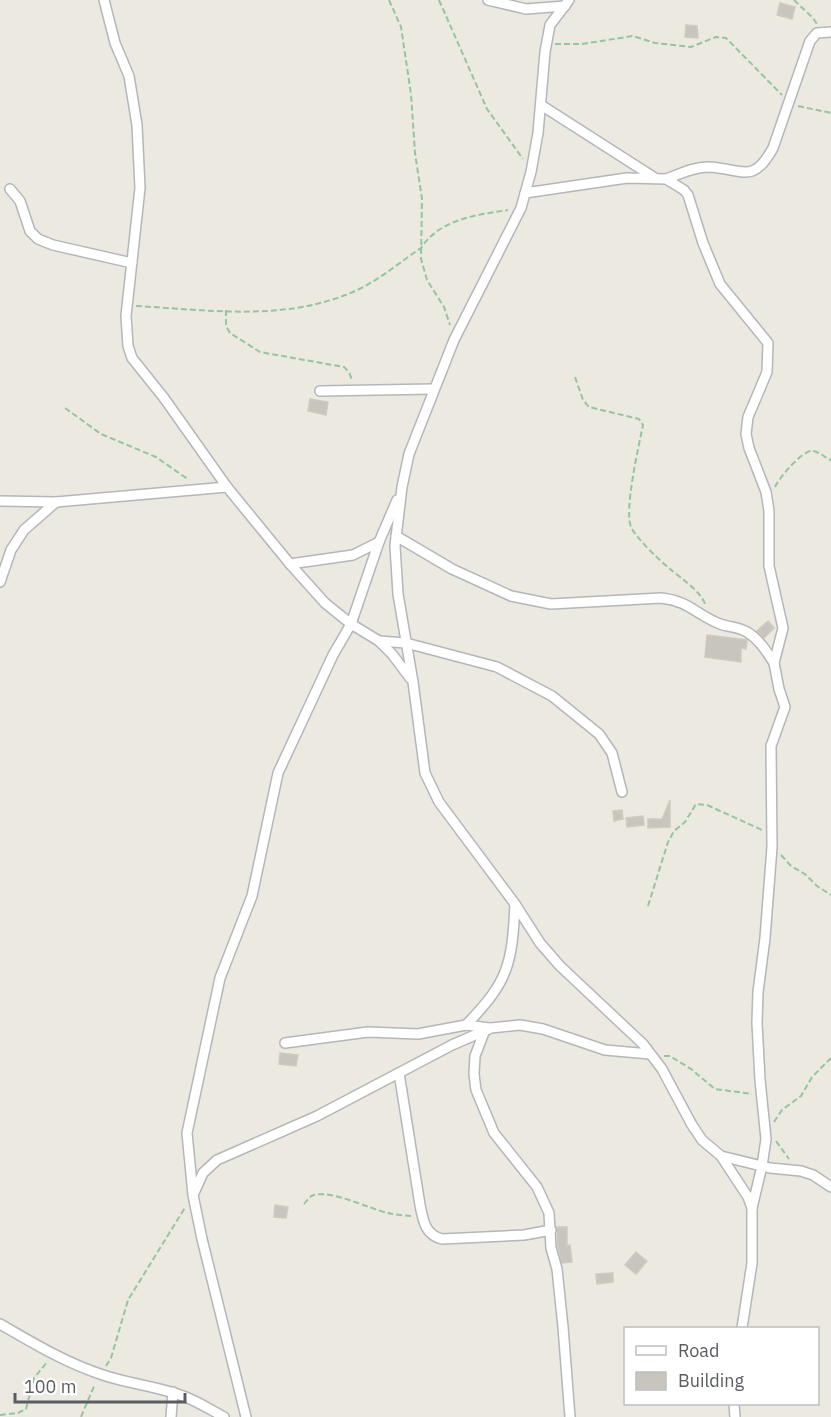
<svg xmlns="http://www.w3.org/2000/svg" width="831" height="1417" font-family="'IBM Plex Sans',sans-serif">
<rect width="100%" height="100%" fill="#ece9e0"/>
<g fill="#c8c5bf" stroke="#d0cabe" stroke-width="1.5">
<polygon points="780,3 795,7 792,19 777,15"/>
<polygon points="686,25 697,26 698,38 685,37"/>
<polygon points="310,399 328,402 326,415 308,411"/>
<polygon points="768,621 774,628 764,638 757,631"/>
<polygon points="707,635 747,640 746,649 741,648 741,662 705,657"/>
<polygon points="670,800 670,827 648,828 648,819 662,819"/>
<polygon points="622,810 623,819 614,821 613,811"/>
<polygon points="643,816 644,825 627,827 626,818"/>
<polygon points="280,1053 298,1055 296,1066 279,1064"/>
<polygon points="275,1205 288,1207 286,1218 274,1217"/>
<polygon points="557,1227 567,1227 567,1246 570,1245 572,1262 562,1263 558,1247"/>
<polygon points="636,1252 647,1261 636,1274 625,1265"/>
<polygon points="613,1273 613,1282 597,1284 596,1274"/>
</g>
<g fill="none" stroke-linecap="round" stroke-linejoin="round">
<defs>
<g id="street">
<polyline points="104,0 115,43 129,76 137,125 140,188 126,316 128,346 132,358 164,398 227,487 290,564 325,603 351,624 379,641 392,654 410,678"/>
<polyline points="488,0 526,9 565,6"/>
<polyline points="569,0 550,25 545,52 538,133 531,172 521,208 454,340 409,454 402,487 395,546 398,594 413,682 425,773 439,802 515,904 540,943 560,966 643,1044 662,1069 692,1125 702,1140 721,1156 748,1197 752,1208 752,1263 742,1328"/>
<polyline points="541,105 655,178"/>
<path d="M 666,179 C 680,174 693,167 708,167 C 742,168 752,186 773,148 L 810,41 L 817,33 L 831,32"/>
<polyline points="10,189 20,201 30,231 38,239 53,245 132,263"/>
<polyline points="525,193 627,178 666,179 684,190 688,195 703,243 720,284 768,343 767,372 748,417 746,434 749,448 766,492 769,511 769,566 783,628 774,663 779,689 785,707 771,746 772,847 765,938 758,992 757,1023 760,1080 766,1139 762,1166 752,1208"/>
<polyline points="320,391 433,389"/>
<polyline points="0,501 56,502 227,487"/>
<path d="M 396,536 L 452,569 L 511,596 L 551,604 L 661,598 C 689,601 697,615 720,624 C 728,627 739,627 747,632 C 759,639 767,652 774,663"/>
<polyline points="290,564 353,555 379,542"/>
<polyline points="0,582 11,550 24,530 56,502"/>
<polyline points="379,641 406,643 497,667 552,696 599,734 612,753 622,792"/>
<path d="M 466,1025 C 509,981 512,964 515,904"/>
<polyline points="485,1030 475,1056 474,1074 476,1090 494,1133 537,1187 549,1213 551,1248 557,1269 563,1327 570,1417"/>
<polyline points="285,1043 368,1032 418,1034 466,1025 489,1028"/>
<path d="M 399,1073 L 420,1205 C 423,1220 425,1235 442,1239 L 524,1235 L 551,1230"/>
<polyline points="721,1156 770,1168 801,1171 813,1175 831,1187"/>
<polyline points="194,1193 203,1173 217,1160 317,1116 452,1045 491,1028 520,1025 543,1029 605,1050 650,1054"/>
<path d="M 0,1324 C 33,1343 66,1363 103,1375 C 129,1384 157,1386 183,1396 C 197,1401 211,1410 224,1417"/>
<polyline points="734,1404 735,1417"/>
<polyline points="171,1417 173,1392"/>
<polyline points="246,1417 202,1239 193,1195 187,1133 220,978 252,896 278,773 333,655 351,624 379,542 397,500"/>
</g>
</defs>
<use href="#street" stroke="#b3b6bb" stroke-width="12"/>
<g stroke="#95c4a2" stroke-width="2" stroke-dasharray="6 3" stroke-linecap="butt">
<polyline points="389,0 401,27 411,94 415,153 422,199 421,259 427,280 444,307 450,325"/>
<polyline points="439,0 487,109 523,159"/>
<polyline points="794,0 813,18 817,24"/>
<polyline points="555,44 582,44 633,36 655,43 691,47 716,37 726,38 782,95"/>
<polyline points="798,106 831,113"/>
<path d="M 136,306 C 209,310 286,322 355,291 C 378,281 400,262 421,248 C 440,219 476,215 508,210"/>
<polyline points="226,310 226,326 230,333 260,352 344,367 349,372 352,380"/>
<path d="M 575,377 L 583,400 L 589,407 L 639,419 L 643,425 C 639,445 624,509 631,527 C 636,538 659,560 669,568 C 680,578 700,590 705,604"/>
<polyline points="65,408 101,434 156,457 189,480"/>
<path d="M 775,487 C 779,478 803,449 813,451 C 820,452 825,458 831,460"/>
<polyline points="781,855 791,866 805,874 817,886 831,895"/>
<polyline points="648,906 668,842 674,831 685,822 696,804 707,805 762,830"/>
<polyline points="664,1056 670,1056 691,1069 715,1089 752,1094"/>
<polyline points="774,1122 782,1110 801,1096 812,1077 831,1058"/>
<polyline points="776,1141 789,1159"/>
<path d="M 304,1204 C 307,1201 309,1196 314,1195 C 332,1190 370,1209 388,1213 C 395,1215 403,1215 411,1216"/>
<polyline points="106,1366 111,1358 128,1300 186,1206"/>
<polyline points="0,1415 18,1413 26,1409 34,1378 48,1361"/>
<polyline points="81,1417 95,1384"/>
</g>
<use href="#street" stroke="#fff" stroke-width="9"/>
</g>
<rect x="624" y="1327" width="195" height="78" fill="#ffffff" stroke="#bdbec0" stroke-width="1.5"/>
<rect x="636" y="1346" width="30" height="9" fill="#ffffff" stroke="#bdbec0" stroke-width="1.5"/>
<text x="678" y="1357" font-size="18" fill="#595c61">Road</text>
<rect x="636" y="1372" width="30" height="18" fill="#c8c5bf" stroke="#bdbec0" stroke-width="1.5"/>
<text x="678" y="1387" font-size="18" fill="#595c61">Building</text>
<path d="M15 1393v9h170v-9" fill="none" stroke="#595c61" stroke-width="3"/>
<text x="24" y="1393" font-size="18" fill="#595c61" stroke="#ffffff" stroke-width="4.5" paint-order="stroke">100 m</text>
</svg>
